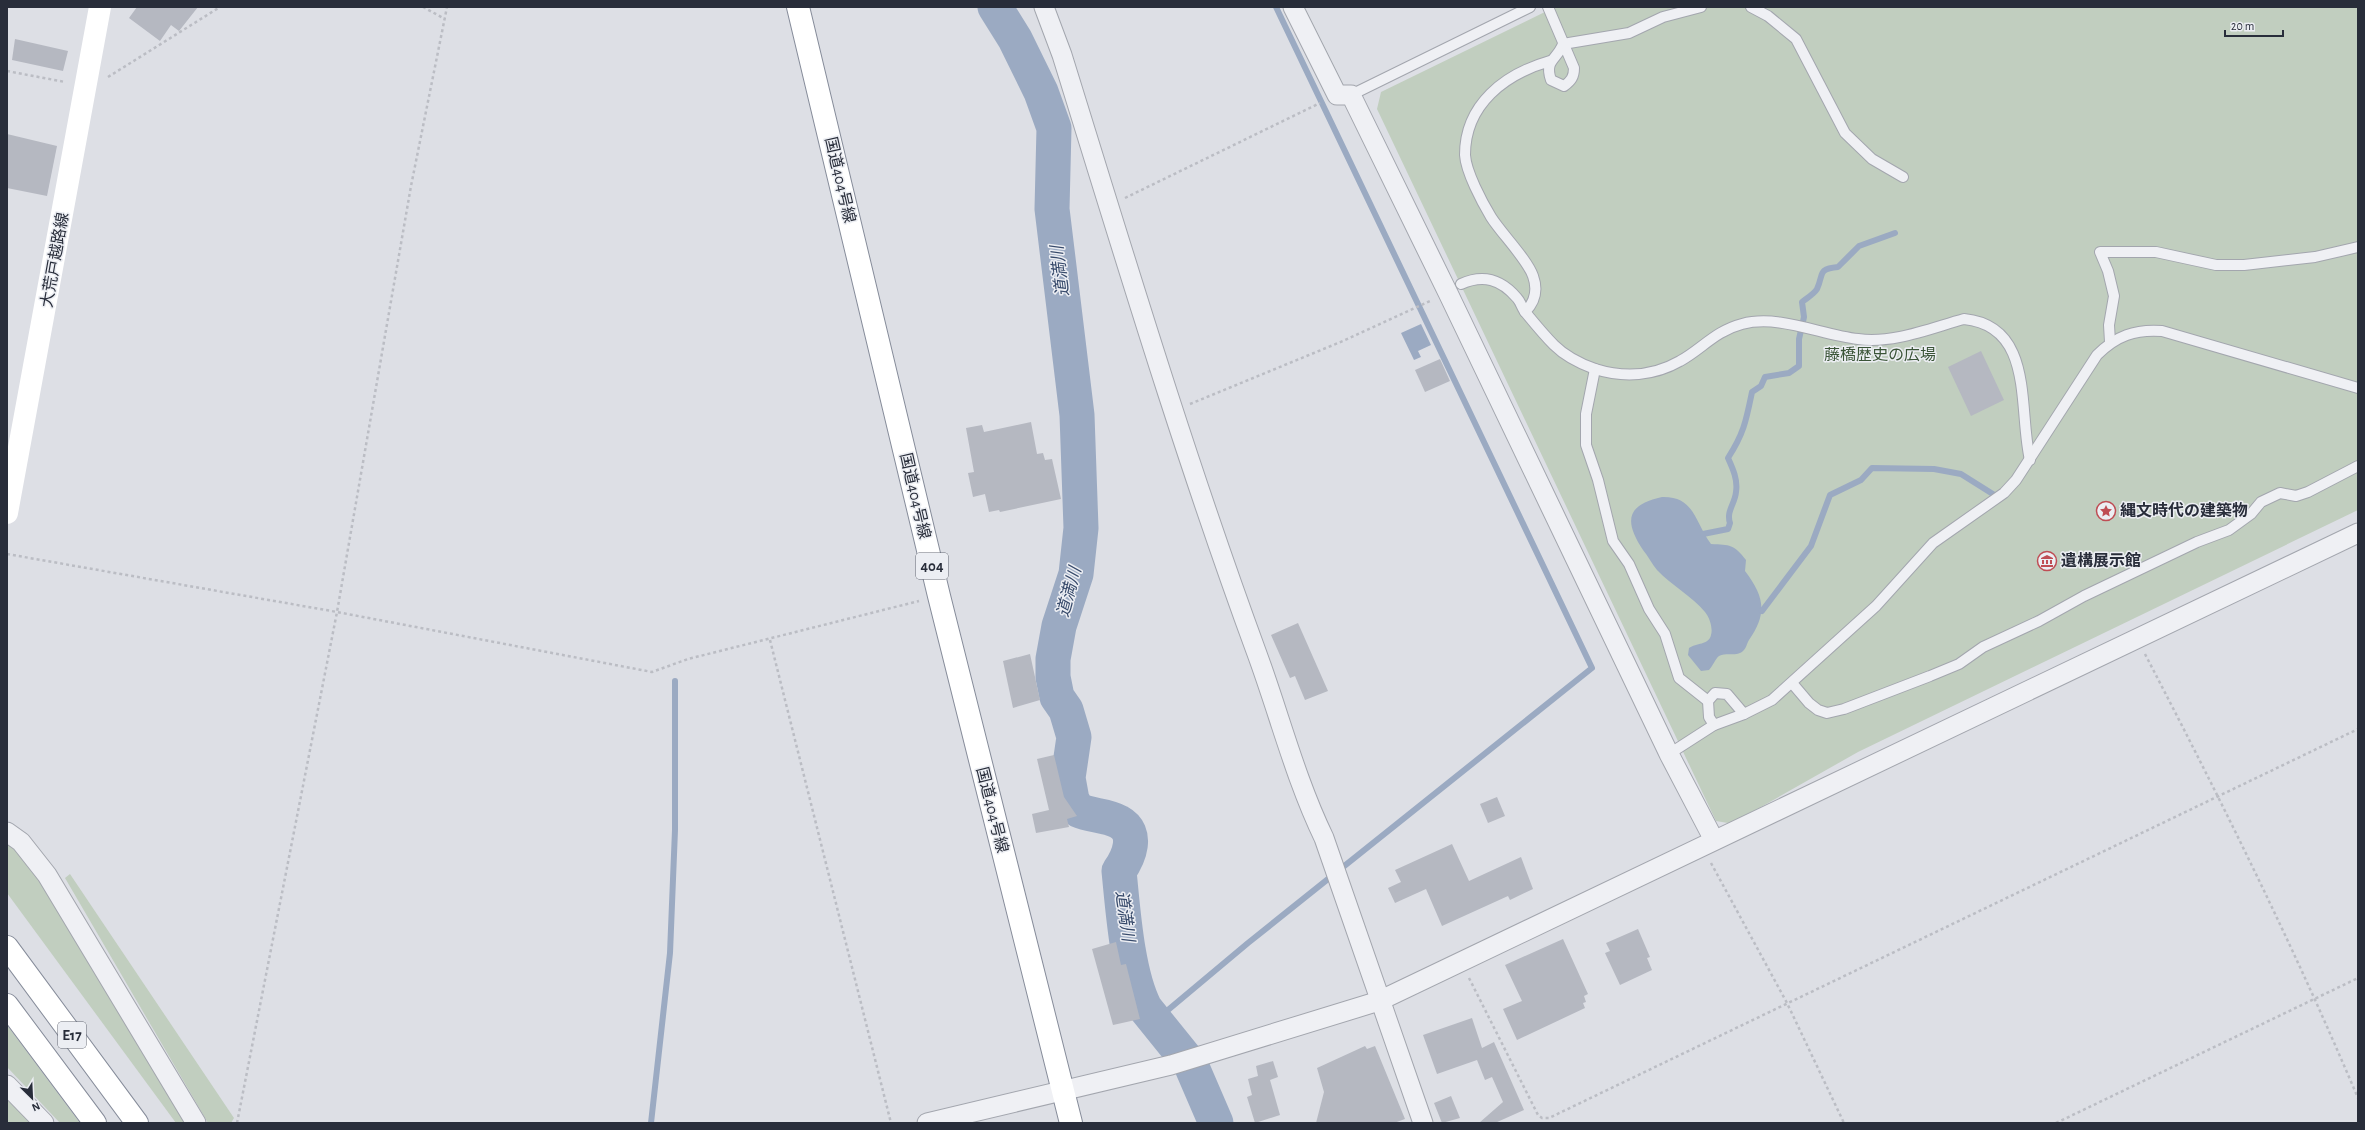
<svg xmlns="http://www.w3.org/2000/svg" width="2365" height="1130" font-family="'Alegreya Sans','Noto Sans JP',sans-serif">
<rect width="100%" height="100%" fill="#dddfe5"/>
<g fill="#c1cebf">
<polygon points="1555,7 2358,7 2358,510 1858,752 1738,820 1728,823 1716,821 1377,109 1381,92"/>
<polygon points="7,842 23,854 186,1123 176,1123 7,893"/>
<polygon points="70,874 234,1118 231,1123 208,1123 65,878"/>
<polygon points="7,1025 80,1123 60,1123 7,1067"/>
<polygon points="7,1095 34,1123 7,1123"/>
</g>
<g fill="#9baac2">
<polygon points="1421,324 1431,345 1418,351 1421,357 1414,360 1401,333"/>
<path d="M 1662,497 C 1695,496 1695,523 1711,544 C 1730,545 1734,544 1746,560 L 1745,571 C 1764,596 1768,613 1749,640 C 1747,643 1746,649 1743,651 C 1737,657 1727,652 1719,656 C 1715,659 1713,666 1709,670 L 1701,671 L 1688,655 L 1689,648 C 1696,643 1709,645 1711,635 C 1713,629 1710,618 1705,612 C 1692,596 1672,586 1657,570 C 1652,564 1648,556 1643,550 C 1624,521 1626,505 1662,497 Z"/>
</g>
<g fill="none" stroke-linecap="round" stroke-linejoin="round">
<g stroke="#9baac2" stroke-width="6">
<path d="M 1703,534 L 1728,529 L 1730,523 C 1726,511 1735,504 1736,492 C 1738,480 1733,469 1728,458 C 1744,433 1746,421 1752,392 L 1761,386 L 1765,377 L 1789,373 L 1799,366 L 1799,339 L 1804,317 L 1802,302 C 1807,298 1814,294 1817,289 C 1824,274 1817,269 1838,267 L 1859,246 L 1895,233"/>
<polyline points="1762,611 1811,546 1830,495 1861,480 1872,468 1934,469 1961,474 1996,496"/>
<polyline points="1156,1020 1248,943 1592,668 1276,7"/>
<polyline points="651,1123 670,953 675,830 675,681"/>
</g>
<path stroke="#9baac2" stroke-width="35" d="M 995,7 L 1015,39 L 1041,92 L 1054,128 L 1052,209 L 1077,415 L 1081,528 L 1076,574 L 1059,626 L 1053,659 L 1053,677 L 1057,697 L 1066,710 L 1074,737 L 1068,778 L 1072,800 L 1078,810 C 1091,816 1107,815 1119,822 C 1139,833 1129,857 1119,871 C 1123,910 1127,973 1145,1008 L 1191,1065 L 1216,1123"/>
</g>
<g fill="#b5b8c1">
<polygon points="137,7 198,7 179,31 171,25 160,41 129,18"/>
<polygon points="15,39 68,51 63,71 12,60"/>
<polygon points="7,134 57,146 47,196 7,188"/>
<polygon points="1981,351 2004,400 1971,416 1948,367"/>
<polygon points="1440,359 1450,381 1425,392 1415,370"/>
<polygon points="1031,422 1037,454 1043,453 1045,460 1052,459 1061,499 1000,512 999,510 989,512 985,494 973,497 968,473 974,472 966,428 982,425 984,432"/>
<polygon points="1298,623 1328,691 1305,700 1295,676 1290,678 1271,635"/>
<polygon points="1030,654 1040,700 1013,708 1003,661"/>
<polygon points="1054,755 1064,797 1077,816 1067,819 1069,827 1036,833 1032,814 1049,810 1037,759"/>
<polygon points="1497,797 1505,816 1488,823 1480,804"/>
<polygon points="1452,844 1469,881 1521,857 1533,889 1510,900 1508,896 1442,926 1426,889 1395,903 1388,888 1401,882 1395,870"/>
<polygon points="1638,929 1650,957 1647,958 1652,970 1620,985 1605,953 1610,951 1606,943"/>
<polygon points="1563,939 1588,994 1584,996 1586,1002 1583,1003 1585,1008 1517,1040 1503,1009 1522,1001 1505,965"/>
<polygon points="1116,942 1121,965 1126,964 1140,1019 1113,1025 1092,949"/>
<polygon points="1472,1018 1482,1048 1494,1042 1524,1110 1495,1123 1479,1123 1503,1102 1492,1077 1485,1080 1477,1060 1437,1074 1423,1035"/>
<polygon points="1365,1046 1367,1049 1375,1046 1405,1119 1394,1123 1316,1123 1324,1092 1317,1068"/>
<polygon points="1273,1061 1278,1077 1270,1080 1280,1115 1255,1123 1247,1097 1252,1095 1248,1079 1258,1076 1256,1066"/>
<polygon points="1451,1096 1460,1118 1442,1123 1434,1103"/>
</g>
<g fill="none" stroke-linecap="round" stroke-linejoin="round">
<defs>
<g id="service">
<path d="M 1548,7 L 1574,68 C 1574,77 1571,81 1564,86 L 1551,80 C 1544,60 1557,60 1563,44"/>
<polyline points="1751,7 1768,16 1796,39 1845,133 1872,159 1903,177"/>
<polyline points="1563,44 1629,33 1663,17 1701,7"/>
<polyline points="1351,95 1530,7"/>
<path d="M 1461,284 C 1483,274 1501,279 1517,298 C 1521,302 1522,309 1526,313 C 1535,324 1544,335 1554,345 C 1565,356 1581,364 1595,369 C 1624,378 1654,376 1680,361 C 1702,349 1715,331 1742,324 C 1779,314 1821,335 1858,339 C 1893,344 1931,328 1964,319 C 2035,326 2018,409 2030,460"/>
<path d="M 1525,312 C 1535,302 1538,290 1533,276 C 1527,259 1501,233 1491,217 C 1482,202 1466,172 1465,155 C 1465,104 1505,74 1550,61"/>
<polyline points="2110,342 2109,325 2114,296 2108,271 2100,252 2156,252 2216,265 2244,265 2315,257 2358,247"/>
<polyline points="1595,369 1586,414 1586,445 1598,480 1613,541 1629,564 1649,609 1665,634 1679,678 1708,701"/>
<polyline points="1792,683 1809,703 1818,710 1827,713 1844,709 1930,676 1959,664 1983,647 2039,621 2084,596 2197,542 2229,530 2251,514 2261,502 2280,493 2296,496 2308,492 2358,466"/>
<polyline points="1714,725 1709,717 1708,701 1715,693 1727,694 1744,714"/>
<path d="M 1669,754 L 1714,725 L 1744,714 L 1772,700 L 1876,606 L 1933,543 L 2004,493 L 2016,480 L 2097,355 C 2116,336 2135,329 2162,331 L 2358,388"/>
</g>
<g id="minor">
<path d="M 1044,7 L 1062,55 C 1124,255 1184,455 1256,651 C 1279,713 1295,778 1324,838 L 1423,1123"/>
<polyline points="1293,7 1337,95 1351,95 1448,293 1669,754 1714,840"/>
<polyline points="7,832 21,842 47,875 196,1123"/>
<polyline points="7,1085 44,1123"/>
<polyline points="927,1123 1171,1065 1379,1001 2358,533"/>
</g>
<polyline id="trunk" points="798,7 939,596 1071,1123"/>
<g id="motorway">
<polyline points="7,947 137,1123"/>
<polyline points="7,1005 95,1123"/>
</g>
</defs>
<use href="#service" stroke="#a3a6ae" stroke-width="12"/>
<use href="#minor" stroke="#a3a6ae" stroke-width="21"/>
<use href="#trunk" stroke="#868c9a" stroke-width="24"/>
<use href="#motorway" stroke="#868c9a" stroke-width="24"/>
<g stroke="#bbbdc4" stroke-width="2.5" stroke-dasharray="3 3" stroke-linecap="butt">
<polyline points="423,7 445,19"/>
<polyline points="7,71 65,82"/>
<polyline points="108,77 220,7"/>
<polyline points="1125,198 1320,103"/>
<polyline points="1190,404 1343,341 1432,300"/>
<polyline points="7,554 337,612 652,672 688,659 919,601"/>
<polyline points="770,640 891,1123"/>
<path d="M 2145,654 C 2221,800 2294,947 2358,1098"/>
<polyline points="1711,863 1787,1003 1844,1123"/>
<polyline points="1469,978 1538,1115 1542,1118 1549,1118 2358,729"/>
<polyline points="237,1123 337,612 411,186 447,7"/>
<polyline points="2056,1123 2358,978"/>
</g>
<use href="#service" stroke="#eff0f4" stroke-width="10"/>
<use href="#minor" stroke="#eff0f4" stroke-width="19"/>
<polyline stroke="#fff" stroke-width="22" points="7,513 100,7"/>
<use href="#trunk" stroke="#fff" stroke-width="22"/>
<use href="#motorway" stroke="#fff" stroke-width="22"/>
</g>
<defs>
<symbol id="sight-ring" viewBox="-11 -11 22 22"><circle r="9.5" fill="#eceef3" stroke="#bf4d54" stroke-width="1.5"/><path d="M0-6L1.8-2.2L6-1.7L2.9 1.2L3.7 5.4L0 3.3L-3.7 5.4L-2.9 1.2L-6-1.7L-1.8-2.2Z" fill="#bf4d54"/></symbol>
<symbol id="museum-ring" viewBox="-11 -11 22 22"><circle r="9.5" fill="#eceef3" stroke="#bf4d54" stroke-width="1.5"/><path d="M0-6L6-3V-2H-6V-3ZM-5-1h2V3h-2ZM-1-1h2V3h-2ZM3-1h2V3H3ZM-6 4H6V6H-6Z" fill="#bf4d54"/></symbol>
</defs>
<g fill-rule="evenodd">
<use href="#sight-ring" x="2095" y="500" width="22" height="22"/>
<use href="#museum-ring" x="2036" y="550" width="22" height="22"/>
</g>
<g text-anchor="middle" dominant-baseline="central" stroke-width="3" stroke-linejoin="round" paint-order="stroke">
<g fill="#eceef3" stroke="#636772" stroke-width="1">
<rect x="916" y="553" width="32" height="26" rx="3"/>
<rect x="58" y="1022" width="28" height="26" rx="3"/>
</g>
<g font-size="15" font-weight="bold" fill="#282d3a">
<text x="932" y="566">404</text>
<text x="72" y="1035">E17</text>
</g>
<g font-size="16" fill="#282d3a" stroke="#eceef3">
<text transform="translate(840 180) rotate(77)">国道404号線</text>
<text transform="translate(55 260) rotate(-80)">大荒戸越路線</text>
<text transform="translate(915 496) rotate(77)">国道404号線</text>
<text transform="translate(992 810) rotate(76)">国道404号線</text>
</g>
<g font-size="16" fill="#3a5437" stroke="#eceef3">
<text x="1880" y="355">藤橋歴史の広場</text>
</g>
<g font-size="16" font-weight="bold" fill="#282d3a" stroke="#eceef3" text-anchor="start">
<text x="2120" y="511">縄文時代の建築物</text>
<text x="2061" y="561">遺構展示館</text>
</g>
<g font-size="17" font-style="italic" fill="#36496a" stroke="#eceef3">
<text transform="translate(1060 271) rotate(-97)">道満川</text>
<text transform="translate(1069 592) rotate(-75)">道満川</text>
<text transform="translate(1125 916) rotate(82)">道満川</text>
</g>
</g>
<rect width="2365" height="1130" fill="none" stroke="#282d3a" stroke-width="16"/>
<g transform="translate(32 1098) rotate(156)" stroke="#eceef3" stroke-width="3" paint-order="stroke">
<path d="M0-3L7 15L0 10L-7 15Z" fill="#282d3a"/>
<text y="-6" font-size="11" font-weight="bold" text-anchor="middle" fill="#282d3a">N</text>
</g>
<path d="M2225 30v6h58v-6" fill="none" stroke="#282d3a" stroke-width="2"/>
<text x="2231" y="30" font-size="12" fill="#282d3a" stroke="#eceef3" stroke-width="3" paint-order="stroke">20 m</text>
</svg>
